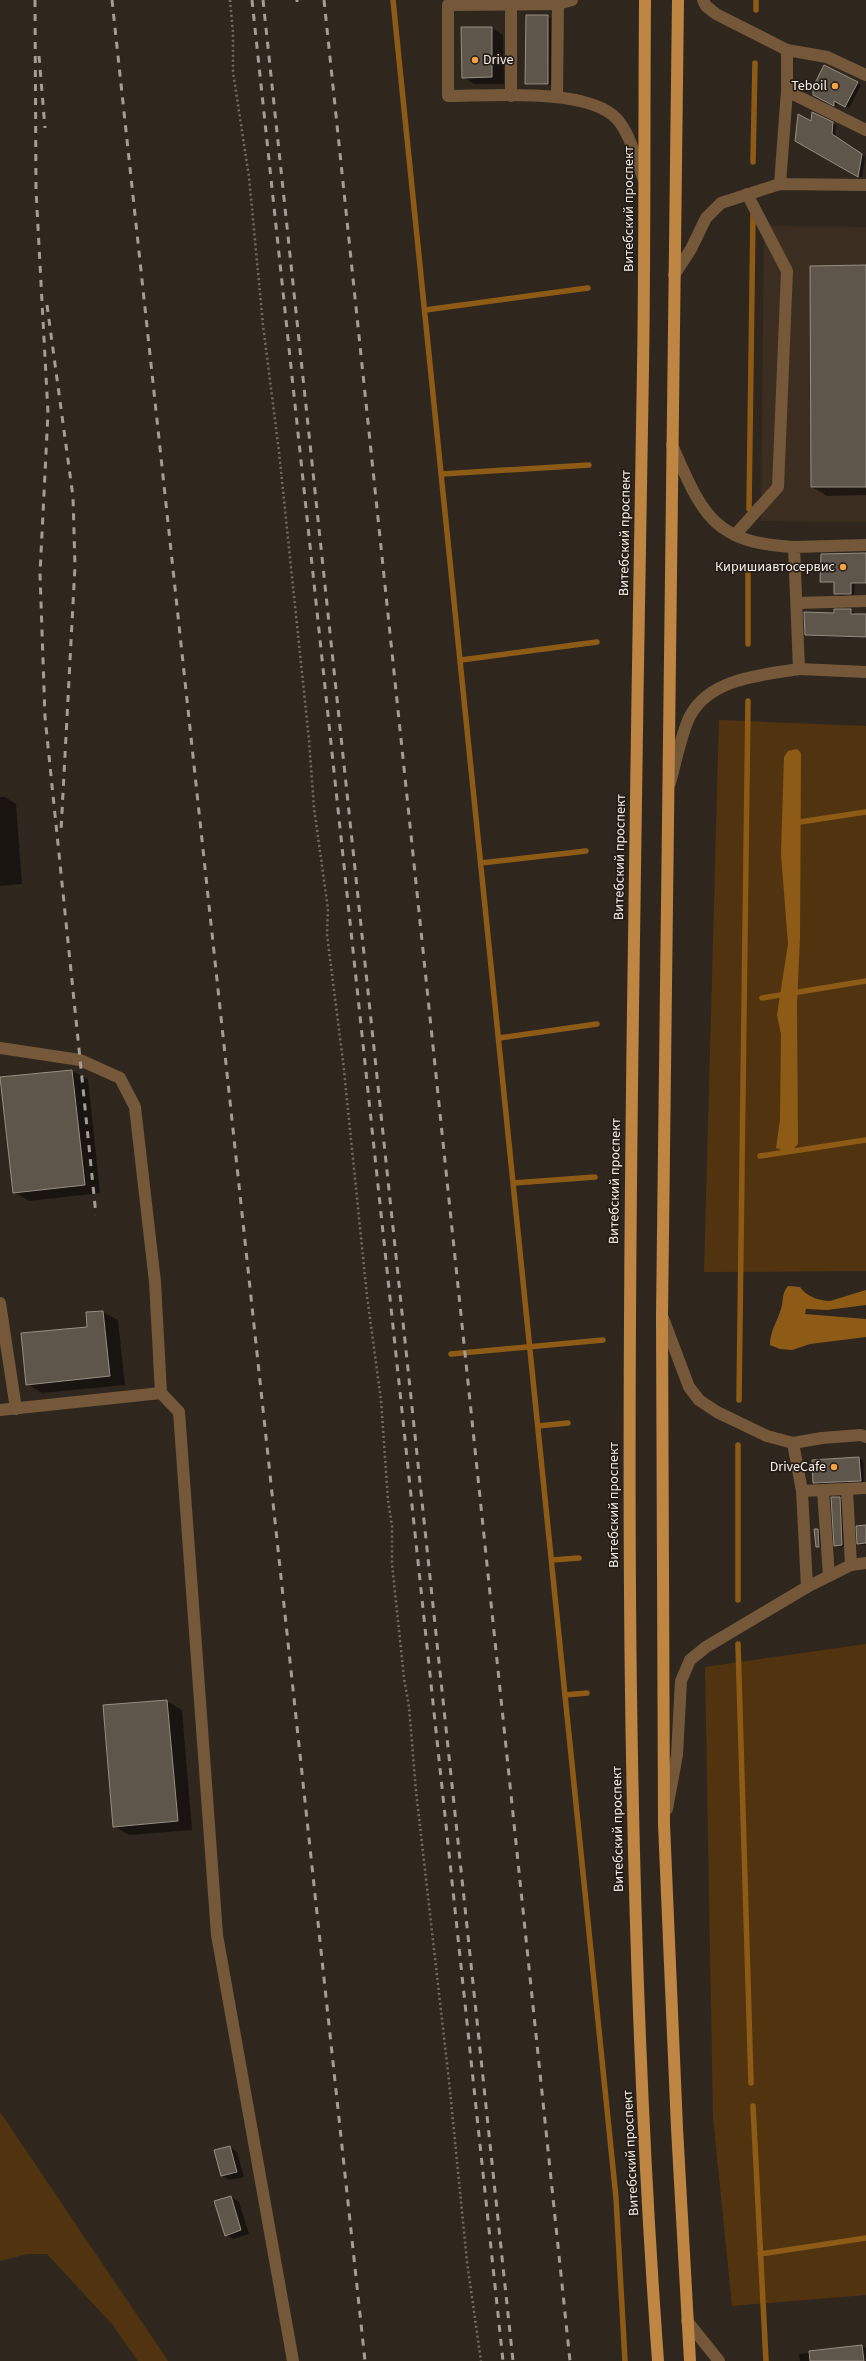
<svg xmlns="http://www.w3.org/2000/svg" width="866" height="2361" font-family="'Source Sans 3',sans-serif">
<rect width="100%" height="100%" fill="#2f271e"/>
<polygon fill="#3b2e20" points="764,226 866,227 866,522 761,521"/>
<g fill="#51340f">
<polygon points="719,720 866,726 866,1271 704,1272"/>
<polygon points="866,1644 866,2295 732,2306 713,2117 705,1667"/>
<polygon points="0,2112 168,2361 138,2361 112,2324 47,2254 27,2254 0,2261"/>
</g>
<g fill="#8e5b17">
<polygon points="797,749 801,753 800,938 797,1004 798,1144 790,1153 776,1148 780,1120 781,1034 777,1015 788,944 781,854 784,757 788,751"/>
<path d="M 788,1286 L 800,1287 C 806,1296 819,1301 830,1301 L 866,1290 L 866,1305 L 827,1310 L 806,1309 L 805,1314 L 866,1319 L 866,1337 L 810,1344 L 792,1350 L 780,1349 L 770,1345 C 770,1331 777,1322 781,1309 C 784,1300 781,1294 788,1286 Z"/>
</g>
<g fill="#0007">
<polygon points="548,16 551,18 551,85 530,85 526,83"/>
<polygon points="492,28 503,35 504,84 474,84 463,77"/>
<polygon points="857,83 861,85 849,108 837,102 837,106 817,97"/>
<polygon points="812,123 832,123 836,125 835,137 865,157 862,178 796,140"/>
<polygon points="866,266 866,495 827,496 812,487"/>
<polygon points="866,554 866,584 855,584 854,595 839,596 835,594 835,583 821,581"/>
<polygon points="850,610 854,612 854,615 866,615 866,638 810,636 806,634 835,614"/>
<polygon points="0,797 5,797 16,804 22,884 0,886"/>
<polygon points="72,1071 88,1079 100,1193 29,1201 14,1192 1,1078"/>
<polygon points="103,1312 118,1320 125,1385 42,1393 27,1384 88,1328 87,1313"/>
<polygon points="859,1458 863,1460 864,1482 818,1484 814,1482"/>
<polygon points="840,1498 843,1500 846,1546 839,1547 835,1545"/>
<polygon points="866,1526 866,1545 862,1545 858,1543"/>
<polygon points="818,1530 821,1532 823,1548 816,1546"/>
<polygon points="167,1701 182,1710 192,1830 129,1835 114,1826 104,1706"/>
<polygon points="230,2147 237,2152 244,2177 230,2180 222,2176 216,2151"/>
<polygon points="231,2197 239,2202 249,2234 233,2239 226,2235"/>
<polygon points="862,2346 866,2348 866,2361 800,2361 799,2354"/>
</g>
<g fill="none" stroke-linecap="round" stroke-linejoin="round">
<g stroke="#8e5b17" stroke-width="5.5">
<polyline points="393,0 616,2198 625,2361"/>
<polyline points="756,10 756,0"/>
<polyline points="753,162 755,63"/>
<polyline points="425,310 588,288"/>
<polyline points="442,474 589,465"/>
<polyline points="749,509 753,214"/>
<polyline points="748,570 748,644"/>
<polyline points="461,660 597,642"/>
<polyline points="793,823 866,812"/>
<polyline points="481,863 586,851"/>
<polyline points="762,998 866,981"/>
<polyline points="499,1038 597,1024"/>
<polyline points="760,1156 866,1140"/>
<polyline points="514,1183 595,1177"/>
<polyline points="451,1354 603,1340"/>
<polyline points="739,1400 748,701"/>
<polyline points="538,1426 568,1423"/>
<polyline points="552,1560 579,1558"/>
<polyline points="738,1600 738,1445"/>
<polyline points="738,1644 751,2083"/>
<polyline points="565,1695 587,1693"/>
<polyline points="753,2106 766,2361"/>
<polyline points="760,2254 866,2238"/>
</g>
</g>
<g fill="#5e554b" stroke="#988e83">
<polygon points="526,15 548,15 548,84 525,84"/>
<polygon points="461,27 492,27 492,77 462,78"/>
<polygon points="824,65 858,82 845,107 834,101 834,106 813,95 813,87"/>
<polygon points="812,112 833,122 832,134 862,154 858,177 795,141 798,114 811,121"/>
<polygon points="866,265 866,487 811,487 810,266"/>
<polygon points="866,553 866,583 851,583 851,594 834,594 834,582 820,582 821,554"/>
<polygon points="834,609 851,609 851,614 866,614 866,637 805,635 804,612 834,613"/>
<polygon points="72,1070 85,1185 13,1193 0,1077"/>
<polygon points="103,1311 110,1376 26,1385 21,1333 87,1327 86,1312"/>
<polygon points="859,1457 861,1481 813,1483 812,1460"/>
<polygon points="831,1497 840,1497 842,1545 834,1546"/>
<polygon points="866,1525 866,1543 857,1544 856,1526"/>
<polygon points="814,1529 818,1529 819,1547 816,1547"/>
<polygon points="167,1700 178,1821 113,1827 103,1705"/>
<polygon points="230,2146 237,2172 221,2176 214,2150"/>
<polygon points="231,2196 241,2230 225,2236 214,2201"/>
<polygon points="862,2345 864,2361 810,2361 809,2351"/>
</g>
<g fill="none" stroke-linecap="round" stroke-linejoin="round">
<polyline stroke="#746d65" stroke-width="2.5" stroke-dasharray="2 3" stroke-linecap="butt" points="230,0 233,33 233,72 249,177 263,325 279,452 309,740 314,808 328,909 327,935 343,1061 367,1296 381,1400 388,1500 392,1526 392,1564 404,1678 409,1707 416,1791 449,2081 467,2262 481,2361"/>
<g stroke="#745839" stroke-width="12">
<path d="M 572,0 L 558,4 L 448,5 L 448,96 C 489,96 588,87 617,119 C 631,135 636,161 644,180"/>
<polyline points="703,0 706,6 716,14 787,50 827,57 866,75"/>
<polyline points="787,91 866,130"/>
<polyline points="511,96 511,5"/>
<polyline points="557,96 558,4"/>
<polyline points="780,184 787,91 787,50"/>
<polyline points="674,275 691,249 706,218 721,203 780,184 866,185"/>
<path d="M 672,445 C 702,513 712,543 794,547"/>
<polyline points="735,535 778,487 787,271 747,194"/>
<polyline points="866,545 794,547 799,669 866,672"/>
<polyline points="797,603 866,601"/>
<path d="M 670,783 C 675,765 682,731 690,716 C 710,678 762,675 799,669"/>
<polyline points="0,1048 80,1060 120,1078 135,1107 155,1282 161,1393"/>
<polyline points="0,1303 16,1409"/>
<polyline points="663,1318 689,1387 699,1400 717,1412 767,1436 793,1443 822,1438 861,1435 866,1437"/>
<polyline points="0,1410 161,1393 179,1412 217,1935 293,2361"/>
<polyline points="793,1443 802,1491 807,1587"/>
<polyline points="847,1490 851,1565"/>
<polyline points="802,1491 866,1488"/>
<polyline points="823,1491 829,1576"/>
<polyline points="667,1809 677,1755 681,1681 690,1660 706,1647 807,1587 851,1565 866,1563"/>
<polyline points="687,2321 719,2361"/>
</g>
<g stroke="#bf8542" stroke-width="12">
<path d="M 645,0 C 644,123 645,245 643,368 C 640,582 635,795 633,1009 C 627,1459 625,1911 658,2361"/>
<polyline points="678,0 662,1316 664,1824 677,2128 690,2361"/>
</g>
<g stroke="#a39d95" stroke-width="3" stroke-dasharray="7 7" stroke-linecap="butt">
<polyline points="35,0 36,190 48,413 40,574 45,717 96,1215"/>
<polyline points="112,0 365,2361"/>
<polyline points="252,0 503,2361"/>
<polyline points="263,0 513,2361"/>
<polyline points="297,0 297,2"/>
<polyline points="324,0 570,2361"/>
<polyline points="39,56 45,128"/>
<polyline points="47,305 73,497 75,566 61,831"/>
</g>
</g>
<g fill="#f3a443" stroke="#251d15" stroke-width="1.5">
<circle cx="475" cy="60" r="4"/>
<circle cx="835" cy="86" r="4"/>
<circle cx="843" cy="567" r="4"/>
<circle cx="834" cy="1467" r="4"/>
</g>
<g text-anchor="middle" dominant-baseline="central" stroke-width="3.5" stroke-linejoin="round" paint-order="stroke">
<g font-size="14" fill="#f6f1eb" stroke="#251d15" text-anchor="end">
<text x="483" y="60" text-anchor="start">Drive</text>
<text x="827" y="86">Teboil</text>
<text x="835" y="567">Киришиавтосервис</text>
<text x="826" y="1467">DriveCafe</text>
</g>
<g font-size="14" fill="#f6f1eb" stroke="#251d15">
<text transform="translate(629 209) rotate(-90)">Витебский проспект</text>
<text transform="translate(625 533) rotate(-89)">Витебский проспект</text>
<text transform="translate(620 857) rotate(-89)">Витебский проспект</text>
<text transform="translate(615 1181) rotate(-89)">Витебский проспект</text>
<text transform="translate(614 1505) rotate(-90)">Витебский проспект</text>
<text transform="translate(618 1829) rotate(-91)">Витебский проспект</text>
<text transform="translate(631 2153) rotate(-93)">Витебский проспект</text>
</g>
</g>
</svg>
